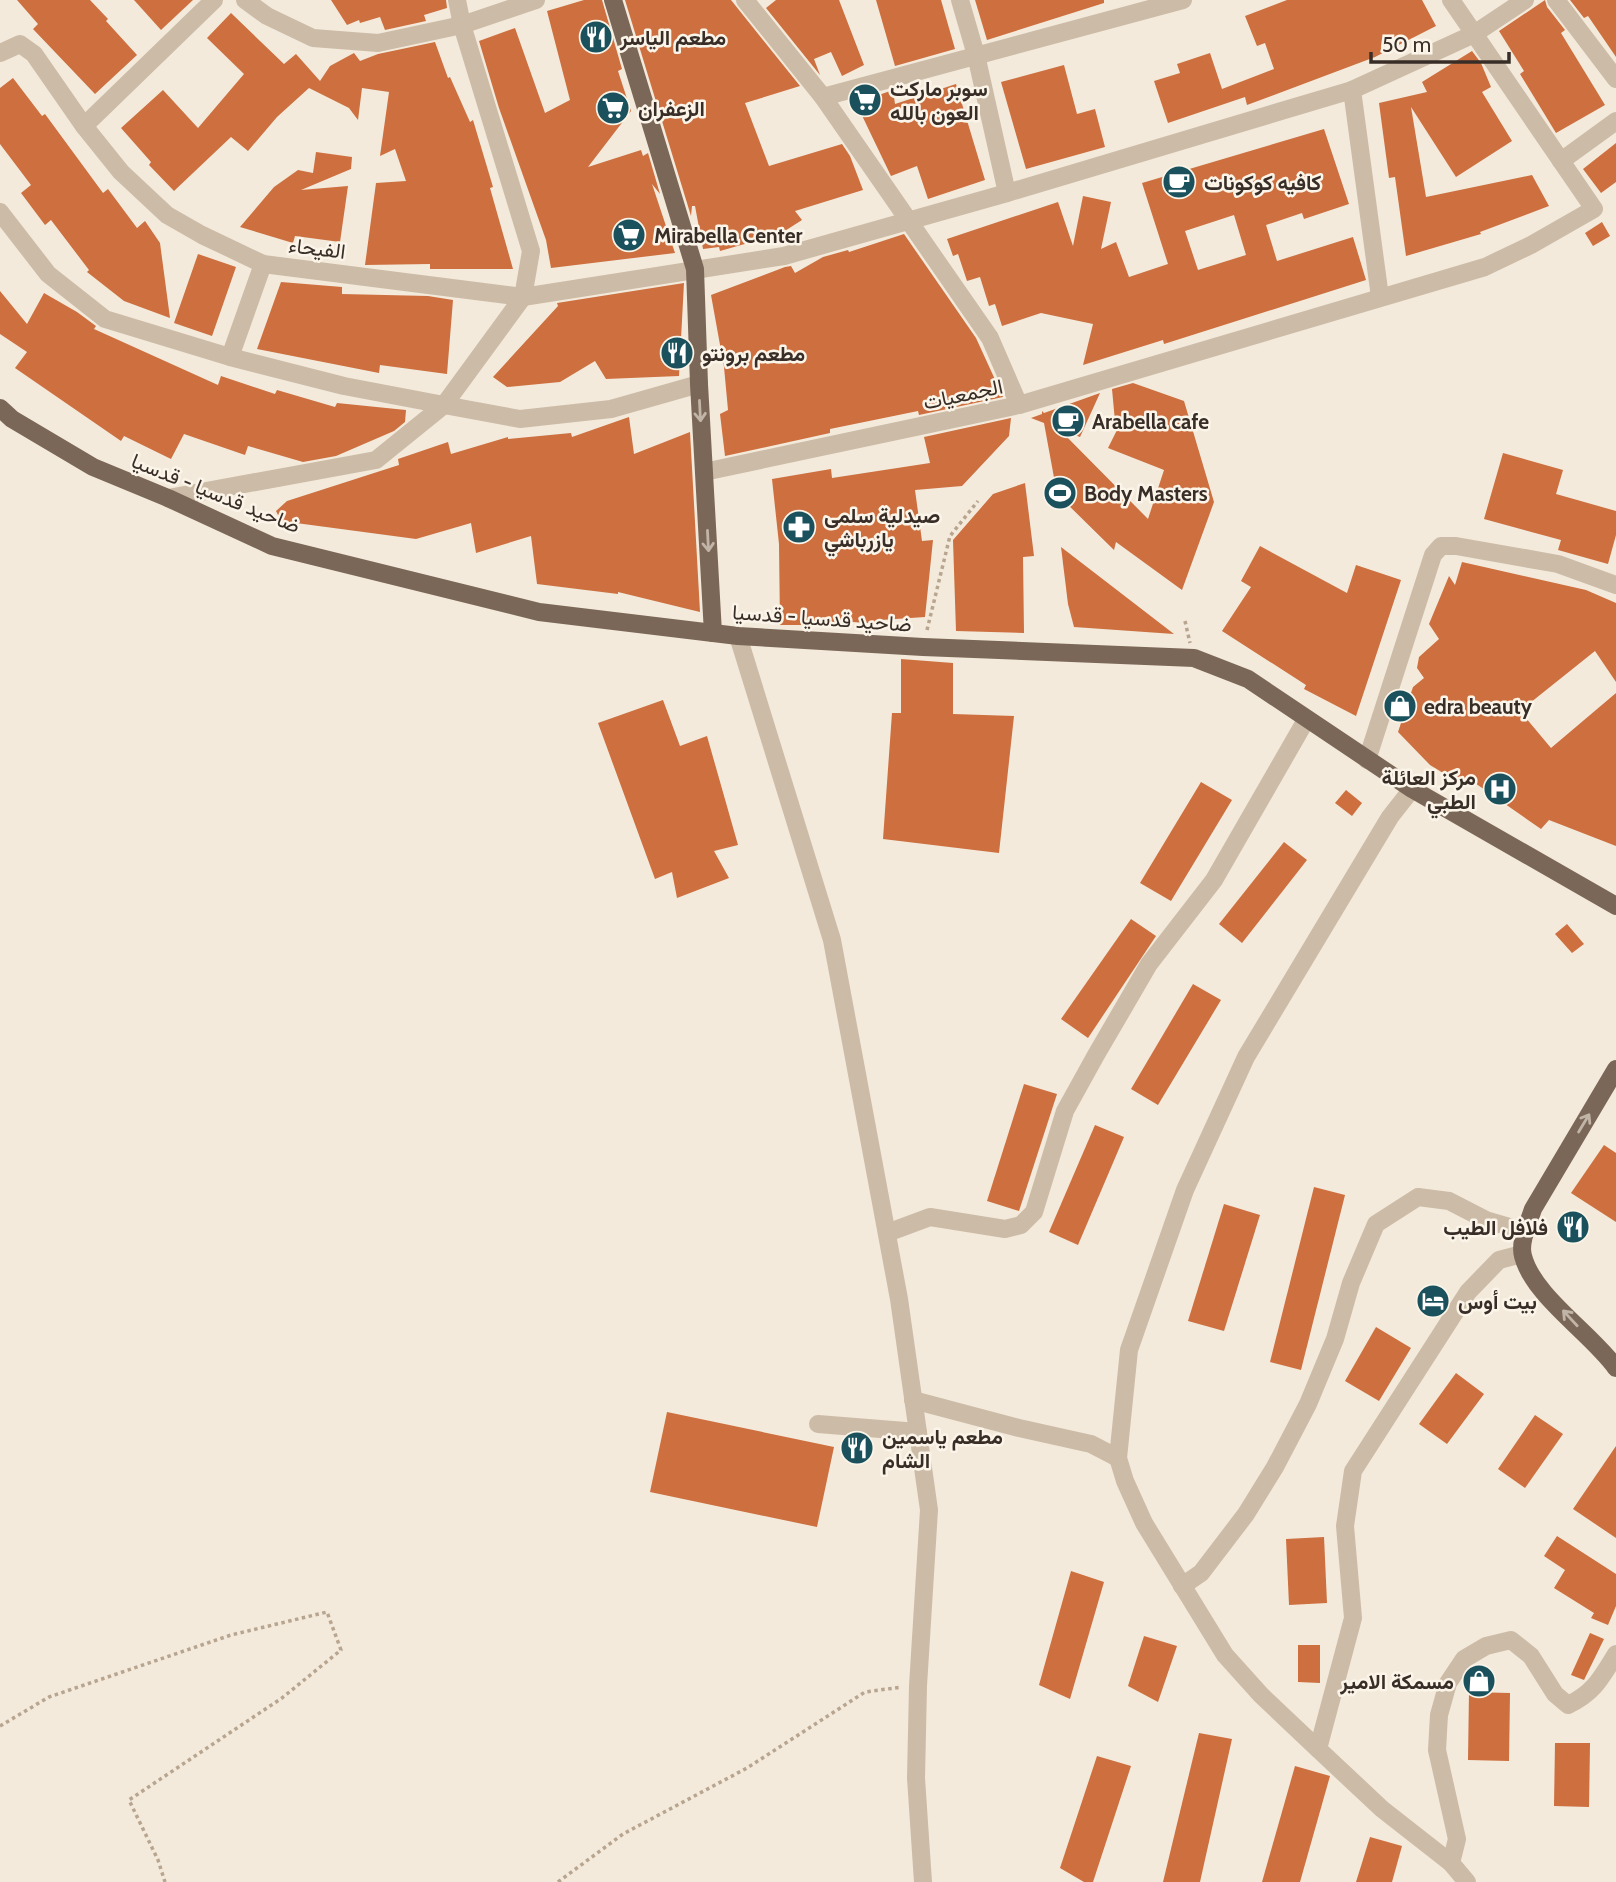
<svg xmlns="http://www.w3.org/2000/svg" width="1616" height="1882" font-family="Cabin,Vazirmatn,sans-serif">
<rect width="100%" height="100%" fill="#f3eadb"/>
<g fill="#cd6f3f" fill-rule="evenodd">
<polygon points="17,0 90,0 108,19 106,21 137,55 95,94 33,29 38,24"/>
<polygon points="134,0 193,0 161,30"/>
<polygon points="331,0 446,0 447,8 424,15 426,21 385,30 380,17 360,23 359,20 347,25"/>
<polygon points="584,0 602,0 622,69 618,71 631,111 588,167 641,150 643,156 648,153 660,194 652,184 675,253 551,268 546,240 499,108 479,41 515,28 545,113 570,100 547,11"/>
<polygon points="625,0 731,0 800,86 745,103 769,166 842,144 850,156 863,190 795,211 802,220 780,234 720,251 719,247 703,249 695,206 692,206 691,216"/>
<polygon points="776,0 839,0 864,65 842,76 831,52 814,59 820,75 766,8"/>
<polygon points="876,0 941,0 955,49 895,66"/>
<polygon points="975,0 1104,0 1104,3 987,40"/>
<polygon points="1287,0 1422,0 1436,26 1375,57 1247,105 1245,97 1168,123 1154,81 1180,73 1177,64 1210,53 1222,89 1274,69 1265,43 1257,46 1245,16"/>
<polygon points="1545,0 1547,7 1565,30 1561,33 1605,105 1556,133 1520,74 1524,71 1499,31"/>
<polygon points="1570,0 1616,0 1616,57 1588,16 1584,18"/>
<polygon points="231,13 284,64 296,54 320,81 330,66 354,53 360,61 378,54 435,42 448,78 450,77 470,122 473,120 493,187 490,188 513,269 430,269 430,264 365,265 376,183 406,181 395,149 380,156 389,92 362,88 358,120 349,108 309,88 277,117 248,151 231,137 174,191 149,165 151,162 121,128 163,90 198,128 244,74 207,38"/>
<polygon points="1472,51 1481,63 1491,87 1482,92 1512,141 1456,177 1411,107 1426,197 1532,175 1549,206 1480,232 1481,234 1406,256 1395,177 1389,178 1379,103 1427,92 1422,82"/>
<polygon points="1064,65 1077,114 1095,109 1105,147 1026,169 1001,82"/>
<polygon points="13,78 42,116 45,114 103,193 108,189 137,228 145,221 160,243 170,318 124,301 87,272 89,270 51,220 45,225 21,193 31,185 0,144 0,88"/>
<polygon points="956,84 985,180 928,199 917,166 891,176 856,103 893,90 895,104"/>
<path d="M 1324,129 L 1349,204 L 1304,219 L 1302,213 L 1266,225 L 1277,261 L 1353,237 L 1366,280 L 1164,344 L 1163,340 L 1083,365 L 1093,324 L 1041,313 L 1002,326 L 995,304 L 989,306 L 980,277 L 967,281 L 958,254 L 953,256 L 947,239 L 1058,202 L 1073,246 L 1083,196 L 1111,202 L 1101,249 L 1116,242 L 1129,277 L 1168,264 L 1142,183 ZM 1234,215 L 1246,255 L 1198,270 L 1185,231 Z"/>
<polygon points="1616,143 1616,182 1601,193 1583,169"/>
<polygon points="316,152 352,157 351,169 301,190 348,186 340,242 295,236 293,243 240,227 274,187 298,170 313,173"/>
<polygon points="1602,222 1610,236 1593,246 1585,233"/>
<polygon points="904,234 976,338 1003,397 919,415 918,411 830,429 830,433 725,456 720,414 728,410 724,367 711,295 785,267 791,266 795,273 823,257 848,250 849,252"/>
<polygon points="198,254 236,267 212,336 174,323"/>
<polygon points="281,282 342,287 342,294 428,296 453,300 447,374 380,365 379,373 257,349"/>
<polygon points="684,283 679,376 606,379 595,361 560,382 507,387 493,377 558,306 557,303"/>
<polygon points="0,291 27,324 44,293 77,312 96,326 94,329 218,385 221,376 275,394 277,390 335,407 337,403 406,410 405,422 394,431 336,456 303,462 248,446 245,455 184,434 171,459 124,436 121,441 15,368 27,352 0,334"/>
<polygon points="1133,383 1184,401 1214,502 1182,590 1116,542 1114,550 1057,494 1044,423 1031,418 1042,414 1042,411 1044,413 1100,393 1080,437 1059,429 1148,519 1164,470 1108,448 1116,432 1112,389"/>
<polygon points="629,417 634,454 690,432 700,612 618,592 618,594 537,584 531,536 476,553 471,523 416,539 281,521 276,511 287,501 399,465 398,459 448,442 451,454 508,437 508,439 571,433 572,437"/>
<polygon points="1011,418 1009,436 962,486 915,490 922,541 933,540 925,617 881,620 881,624 839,621 839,625 780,625 779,544 772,479 831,469 832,478 930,463 924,437"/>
<polygon points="1503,453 1563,470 1556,494 1616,511 1616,535 1608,564 1558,550 1561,540 1484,519"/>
<polygon points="1025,483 1034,556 1023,557 1024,633 956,631 953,540 993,494"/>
<polygon points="1260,546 1347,593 1356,565 1401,580 1356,716 1304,689 1306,685 1222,631 1251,587 1241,581"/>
<polygon points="1061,547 1100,577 1174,634 1074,627 1068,604"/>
<polygon points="1462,562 1586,590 1616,603 1616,682 1595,651 1520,711 1551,748 1616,693 1616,846 1549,820 1541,829 1472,781 1466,787 1430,765 1398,732 1413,687 1424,678 1417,668 1419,657 1439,639 1429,624 1449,576 1455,585"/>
<polygon points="901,659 953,663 953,714 1014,716 999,853 883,839 892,713 901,713"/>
<polygon points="663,700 680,746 707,736 738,845 714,851 729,878 677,898 672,872 655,879 598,723"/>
<polygon points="1201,782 1232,800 1171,901 1140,883"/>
<polygon points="1346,790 1362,803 1352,816 1335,803"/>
<polygon points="1284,842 1307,860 1242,943 1219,924"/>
<polygon points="1131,919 1156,936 1088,1038 1061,1019"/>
<polygon points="1567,924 1584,944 1572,953 1555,934"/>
<polygon points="1193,984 1221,1000 1158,1105 1131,1089"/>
<polygon points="1024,1084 1057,1094 1019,1211 987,1201"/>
<polygon points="1095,1125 1124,1137 1078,1245 1049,1232"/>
<polygon points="1604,1145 1616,1153 1616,1222 1571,1193"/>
<polygon points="1314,1187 1345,1195 1301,1370 1270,1362"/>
<polygon points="1224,1204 1260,1215 1224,1331 1188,1321"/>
<polygon points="1376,1327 1411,1348 1379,1401 1345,1381"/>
<polygon points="1456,1373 1484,1394 1447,1444 1419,1424"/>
<polygon points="667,1412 834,1447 817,1527 650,1492"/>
<polygon points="1535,1415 1563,1434 1525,1488 1498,1469"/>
<polygon points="1616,1446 1616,1538 1573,1509"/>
<polygon points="1557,1536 1616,1574 1616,1606 1608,1625 1591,1618 1594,1613 1554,1588 1565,1570 1544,1556"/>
<polygon points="1324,1537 1327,1603 1289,1605 1286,1539"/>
<polygon points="1071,1571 1104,1582 1070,1699 1039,1685"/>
<polygon points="1590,1633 1604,1639 1584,1680 1571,1675"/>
<polygon points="1144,1636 1177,1646 1158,1702 1128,1686"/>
<polygon points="1298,1645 1320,1645 1320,1683 1298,1682"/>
<polygon points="1469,1692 1510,1693 1509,1761 1468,1760"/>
<polygon points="1199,1733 1232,1739 1200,1882 1163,1882"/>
<polygon points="1555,1743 1590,1743 1589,1807 1554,1806"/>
<polygon points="1097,1756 1131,1766 1093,1882 1084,1882 1060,1868"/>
<polygon points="1295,1766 1330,1776 1300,1882 1262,1882"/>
<polygon points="1370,1837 1402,1846 1392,1882 1356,1882"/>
</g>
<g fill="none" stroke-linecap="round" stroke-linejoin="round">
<g stroke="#b8a590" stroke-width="3.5" stroke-dasharray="3.5 3.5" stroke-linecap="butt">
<polyline points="1185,621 1190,643"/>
<polyline points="927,630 950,536 978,501"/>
<polyline points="0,1726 49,1697 231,1635 327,1612 341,1650 282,1698 129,1800 158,1860 165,1882"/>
<polyline points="558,1882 623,1834 747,1768 865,1692 902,1687"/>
</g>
<g stroke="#ccbba6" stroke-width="18">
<polyline points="245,0 267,16 313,38 378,43 462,25 536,0"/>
<polyline points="457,0 462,25 531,251 523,297 444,405 520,419 611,409 699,384"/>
<polyline points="745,0 823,97"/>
<polyline points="960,0 976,55 1007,193"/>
<polyline points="1556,0 1616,79"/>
<polyline points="0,53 20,44 34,54 84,126 121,172 167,215 202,235 263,264 523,297 784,256 1007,193 1352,90 1474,34 1525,0"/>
<polyline points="1352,90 1380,297"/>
<polyline points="84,126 214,0"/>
<polyline points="1561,161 1616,121"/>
<polyline points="0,212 48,274 105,319 230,357 263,264"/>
<polyline points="230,357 344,386 444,405"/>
<polyline points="1019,405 990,338 823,97 1183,0"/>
<polyline points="704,472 1019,405 1485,267 1531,245 1594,209 1451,0"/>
<polyline points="168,498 376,460 444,405"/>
<polyline points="738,636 832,940 899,1299 929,1510 918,1686 916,1778 923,1882"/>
<polyline points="1367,760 1433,555 1441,546 1456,546 1558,564 1616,585"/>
<polyline points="1412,789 1390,817 1246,1057 1185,1190 1129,1350 1118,1458 1125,1481 1144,1523 1225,1655 1261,1695 1318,1749 1382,1809 1451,1863 1467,1882"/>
<polyline points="887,1233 930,1217 1005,1229 1021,1225 1034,1212 1065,1111 1096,1055 1149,964 1214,880 1306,720"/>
<polyline points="913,1400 1019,1428 1091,1444 1118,1458"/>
<polyline points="818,1424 918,1432"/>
<polyline points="1182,1586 1201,1573 1246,1514 1275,1467 1308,1404 1335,1339 1351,1283 1376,1224 1418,1197 1449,1201 1486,1220 1526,1232"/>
<polyline points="1318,1749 1353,1618 1345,1526 1353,1471 1468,1292 1499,1260 1522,1254"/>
<path d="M 1451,1863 L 1457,1839 L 1437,1750 L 1439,1715 L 1448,1683 L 1464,1659 L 1486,1646 L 1511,1640 L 1531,1656 L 1555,1694 L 1568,1705 C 1594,1693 1601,1678 1616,1654"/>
</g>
<g stroke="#7b6758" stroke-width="18">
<polyline points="613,0 695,269 699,384 713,633"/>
<polyline points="0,408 12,419 93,467 168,498 272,546 539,612 738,636 923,647 1194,658 1248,679 1412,789 1616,906"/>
<path d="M 1616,1069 L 1533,1209 C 1529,1222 1519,1242 1523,1256 C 1533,1296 1592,1334 1616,1368"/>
</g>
</g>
<defs><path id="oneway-shaft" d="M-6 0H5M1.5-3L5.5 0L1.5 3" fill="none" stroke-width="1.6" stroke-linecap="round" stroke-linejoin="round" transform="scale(1.75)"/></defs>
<g stroke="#c1b5a7">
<use href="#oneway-shaft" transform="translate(700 411) rotate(87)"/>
<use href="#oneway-shaft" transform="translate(708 541) rotate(87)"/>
<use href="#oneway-shaft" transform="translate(1584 1123) rotate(-59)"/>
<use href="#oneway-shaft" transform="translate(1570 1318) rotate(-133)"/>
</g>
<defs>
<symbol id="restaurant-disc" viewBox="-11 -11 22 22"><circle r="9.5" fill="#1a515c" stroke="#fbf4e8"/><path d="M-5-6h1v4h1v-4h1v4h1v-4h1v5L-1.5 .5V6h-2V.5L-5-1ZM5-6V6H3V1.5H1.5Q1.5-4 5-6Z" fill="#fff"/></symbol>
<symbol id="supermarket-disc" viewBox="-11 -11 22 22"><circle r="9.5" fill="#1a515c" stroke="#fbf4e8"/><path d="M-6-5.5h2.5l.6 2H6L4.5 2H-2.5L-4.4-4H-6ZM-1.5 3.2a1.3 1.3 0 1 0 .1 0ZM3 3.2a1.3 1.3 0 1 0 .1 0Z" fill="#fff"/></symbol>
<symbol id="cafe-disc" viewBox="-11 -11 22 22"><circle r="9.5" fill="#1a515c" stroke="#fbf4e8"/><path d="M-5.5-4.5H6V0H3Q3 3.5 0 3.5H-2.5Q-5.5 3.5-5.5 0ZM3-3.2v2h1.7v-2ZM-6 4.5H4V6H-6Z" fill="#fff"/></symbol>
<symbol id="stadium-disc" viewBox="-11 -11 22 22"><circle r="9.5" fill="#1a515c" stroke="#fbf4e8"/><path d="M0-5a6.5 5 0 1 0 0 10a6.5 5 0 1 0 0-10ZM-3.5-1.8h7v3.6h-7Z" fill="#fff"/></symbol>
<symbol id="pharmacy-disc" viewBox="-11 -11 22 22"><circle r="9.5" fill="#1a515c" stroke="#fbf4e8"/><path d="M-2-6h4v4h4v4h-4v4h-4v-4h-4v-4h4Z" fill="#fff"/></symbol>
<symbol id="shop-disc" viewBox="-11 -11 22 22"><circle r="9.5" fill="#1a515c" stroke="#fbf4e8"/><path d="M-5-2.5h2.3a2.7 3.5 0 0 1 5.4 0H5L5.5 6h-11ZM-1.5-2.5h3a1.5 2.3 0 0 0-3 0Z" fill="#fff"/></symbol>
<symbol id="hospital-disc" viewBox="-11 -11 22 22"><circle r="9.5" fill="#1a515c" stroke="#fbf4e8"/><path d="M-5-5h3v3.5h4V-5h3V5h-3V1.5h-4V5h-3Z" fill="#fff"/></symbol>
<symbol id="hotel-disc" viewBox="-11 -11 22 22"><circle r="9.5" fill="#1a515c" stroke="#fbf4e8"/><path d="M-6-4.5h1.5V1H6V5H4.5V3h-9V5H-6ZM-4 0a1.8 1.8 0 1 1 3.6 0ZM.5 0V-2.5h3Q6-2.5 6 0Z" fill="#fff"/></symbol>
</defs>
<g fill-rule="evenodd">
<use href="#restaurant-disc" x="577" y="18" width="38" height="38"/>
<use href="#supermarket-disc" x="846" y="81" width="38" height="38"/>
<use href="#supermarket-disc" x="594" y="89" width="38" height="38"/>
<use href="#cafe-disc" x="1160" y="163" width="38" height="38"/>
<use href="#supermarket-disc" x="610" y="216" width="38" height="38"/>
<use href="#restaurant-disc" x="658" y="334" width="38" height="38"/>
<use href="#cafe-disc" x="1049" y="402" width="38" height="38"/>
<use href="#stadium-disc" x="1041" y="474" width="38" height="38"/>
<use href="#pharmacy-disc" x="780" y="508" width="38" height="38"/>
<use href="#shop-disc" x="1381" y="687" width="38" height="38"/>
<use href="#hospital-disc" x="1481" y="770" width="38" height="38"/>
<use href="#restaurant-disc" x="1554" y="1208" width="38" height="38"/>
<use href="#hotel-disc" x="1414" y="1282" width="38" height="38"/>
<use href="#restaurant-disc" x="838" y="1429" width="38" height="38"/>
<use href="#shop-disc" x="1460" y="1662" width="38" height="38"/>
</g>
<g text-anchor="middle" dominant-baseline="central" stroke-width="5" stroke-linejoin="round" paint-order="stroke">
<g font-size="21" font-weight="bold" fill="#382e27" stroke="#fbf4e8" text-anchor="start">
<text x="620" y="37">مطعم الياسر</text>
<text x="890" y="88">سوبر ماركت<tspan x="890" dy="24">العون بالله</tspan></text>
<text x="638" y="108">الزعفران</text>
<text x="1204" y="182">كافيه كوكونات</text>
<text x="654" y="235">Mirabella Center</text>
<text x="702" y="353">مطعم برونتو</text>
<text x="1092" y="421">Arabella cafe</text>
<text x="1084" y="493">Body Masters</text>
<text x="824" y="515">صيدلية سلمى<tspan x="824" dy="24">يازرباشي</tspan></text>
<text x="1424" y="706">edra beauty</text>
<text x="1476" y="777" text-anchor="end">مركز العائلة<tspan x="1476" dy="24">الطبي</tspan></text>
<text x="1548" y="1227" text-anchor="end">فلافل الطيب</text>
<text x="1458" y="1301">بيت أوس</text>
<text x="882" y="1436">مطعم ياسمين<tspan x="882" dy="24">الشام</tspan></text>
<text x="1454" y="1681" text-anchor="end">مسمكة الامير</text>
</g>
<g font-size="21" fill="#382e27" stroke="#fbf4e8">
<text transform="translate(317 248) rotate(7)">الفيحاء</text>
<text transform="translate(963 394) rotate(-12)">الجمعيات</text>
<text transform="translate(216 493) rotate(22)">ضاحيد قدسيا - قدسيا</text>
<text transform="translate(822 618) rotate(4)">ضاحيد قدسيا - قدسيا</text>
</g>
</g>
<path d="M1371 52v10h138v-10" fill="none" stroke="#382e27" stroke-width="3.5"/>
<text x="1382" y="52" font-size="21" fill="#382e27" stroke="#fbf4e8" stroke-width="5" paint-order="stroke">50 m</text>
</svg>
